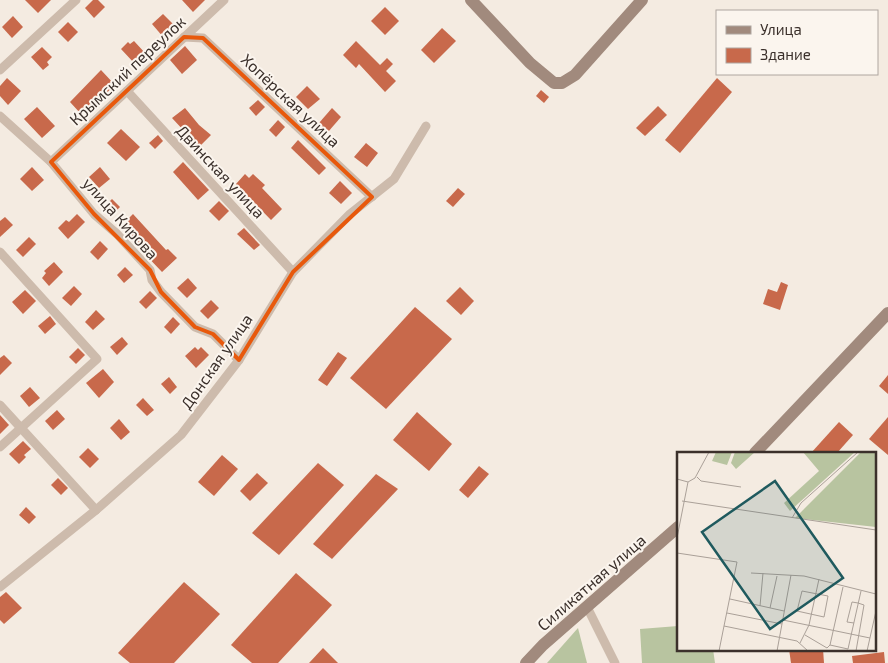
<svg xmlns="http://www.w3.org/2000/svg" width="888" height="663" font-family="'Exo 2',sans-serif">
<rect width="100%" height="100%" fill="#f4ebe1"/>
<g fill="#b8c4a0">
<polygon points="678,626 678,649 713,649 715,663 642,663 640,629"/>
<polygon points="578,628 587,663 547,663"/>
</g>
<g fill="#c8694b">
<polygon points="25,0 51,0 38,13"/>
<polygon points="93,0 98,0 105,7 94,18 85,8"/>
<polygon points="182,0 205,0 193,12"/>
<polygon points="385,7 399,21 385,35 371,21"/>
<polygon points="163,14 176,27 164,38 152,24"/>
<polygon points="13,16 23,27 12,38 2,27"/>
<polygon points="68,22 78,32 68,42 58,32"/>
<polygon points="442,28 456,41 434,63 421,50"/>
<polygon points="134,41 146,54 135,64 121,49 128,42 130,44"/>
<polygon points="356,41 380,65 387,58 393,64 386,71 396,81 385,92 359,64 356,68 343,55"/>
<polygon points="185,46 197,60 182,74 170,60"/>
<polygon points="42,47 52,57 47,62 49,65 43,70 31,57"/>
<polygon points="101,70 115,85 101,98 100,96 81,114 70,102"/>
<polygon points="7,78 21,91 8,105 0,96 0,86"/>
<polygon points="717,78 732,92 680,153 665,140"/>
<polygon points="307,86 320,99 308,109 296,97"/>
<polygon points="541,90 549,97 544,103 536,96"/>
<polygon points="258,100 265,107 256,116 249,108"/>
<polygon points="658,106 667,115 645,136 636,128"/>
<polygon points="37,107 55,126 42,138 24,119"/>
<polygon points="185,108 199,125 211,135 199,147 172,118"/>
<polygon points="332,108 341,117 328,132 319,123"/>
<polygon points="278,120 285,127 276,137 269,130"/>
<polygon points="121,129 140,147 126,161 107,143"/>
<polygon points="158,135 163,141 155,149 149,143"/>
<polygon points="298,140 326,168 319,175 291,148"/>
<polygon points="366,143 378,153 367,167 354,157"/>
<polygon points="183,162 209,190 198,200 173,172"/>
<polygon points="32,167 44,180 32,191 20,179"/>
<polygon points="100,167 110,179 99,188 89,177"/>
<polygon points="245,174 249,178 253,174 265,185 262,188 282,209 271,220 236,184"/>
<polygon points="340,181 352,193 341,204 329,193"/>
<polygon points="458,188 465,194 453,207 446,201"/>
<polygon points="112,199 120,207 110,217 102,209"/>
<polygon points="219,201 229,211 219,221 209,211"/>
<polygon points="77,214 85,222 68,239 58,228 66,220 69,222"/>
<polygon points="133,214 166,250 168,249 177,258 162,272 123,231 129,225 125,222"/>
<polygon points="5,217 13,225 0,237 0,221"/>
<polygon points="244,228 260,245 254,250 237,234"/>
<polygon points="29,237 36,244 23,257 16,250"/>
<polygon points="100,241 108,249 98,260 90,252"/>
<polygon points="54,262 63,272 49,286 42,278 46,273 44,271"/>
<polygon points="125,267 133,275 124,283 117,275"/>
<polygon points="188,278 197,288 187,298 177,288"/>
<polygon points="781,282 788,285 780,310 763,304 768,289 777,292"/>
<polygon points="74,286 82,294 71,306 62,298"/>
<polygon points="460,287 474,301 461,315 446,301"/>
<polygon points="25,290 36,301 23,314 12,302"/>
<polygon points="150,291 157,298 146,309 139,302"/>
<polygon points="211,300 219,308 208,319 200,311"/>
<polygon points="415,307 452,339 386,409 350,378"/>
<polygon points="96,310 105,319 93,330 85,322"/>
<polygon points="50,316 56,324 45,334 38,326"/>
<polygon points="173,317 180,324 171,334 164,327"/>
<polygon points="122,337 128,344 117,355 110,347"/>
<polygon points="195,347 198,350 201,347 209,355 196,368 185,356"/>
<polygon points="78,348 85,355 76,364 69,357"/>
<polygon points="338,352 347,358 327,386 318,380"/>
<polygon points="4,355 12,363 0,375 0,358"/>
<polygon points="103,369 114,382 99,398 86,383"/>
<polygon points="888,375 888,394 879,386"/>
<polygon points="169,377 177,387 170,394 161,384"/>
<polygon points="30,387 40,398 29,407 20,396"/>
<polygon points="143,398 154,410 147,416 136,405"/>
<polygon points="57,410 65,419 53,430 45,421"/>
<polygon points="417,412 452,444 429,471 393,440"/>
<polygon points="0,415 9,425 0,434"/>
<polygon points="888,417 888,455 869,439"/>
<polygon points="119,419 130,432 121,440 110,428"/>
<polygon points="839,422 853,435 837,453 811,453"/>
<polygon points="23,441 31,449 24,455 26,457 19,464 9,454"/>
<polygon points="88,448 99,459 90,468 79,457"/>
<polygon points="222,455 238,469 214,496 198,482"/>
<polygon points="318,463 344,485 279,555 252,533"/>
<polygon points="479,466 489,474 468,498 459,490"/>
<polygon points="257,473 268,483 250,501 240,491"/>
<polygon points="376,474 398,489 332,559 313,544"/>
<polygon points="58,478 68,488 61,495 51,485"/>
<polygon points="26,507 36,517 29,524 19,515"/>
<polygon points="296,573 332,605 278,663 252,663 231,645"/>
<polygon points="184,582 220,614 174,663 130,663 118,653"/>
<polygon points="6,592 22,608 4,624 0,620 0,597"/>
<polygon points="323,648 338,663 309,663"/>
<polygon points="789,649 823,649 824,663 791,663"/>
<polygon points="884,652 885,663 853,663 852,656"/>
</g>
<g fill="none" stroke-linecap="round" stroke-linejoin="round">
<g stroke="#cdbbac" stroke-width="9">
<polyline points="184,37 203,38 372,197"/>
<polyline points="0,70 76,0"/>
<polyline points="127,91 293,272"/>
<polyline points="0,116 51,162 94,214 117,234 150,270 152,280 161,292 195,327 213,334 239,360"/>
<polyline points="51,162 224,0"/>
<polyline points="0,252 97,359 0,447"/>
<polyline points="0,405 96,510"/>
<polyline points="0,587 96,510 181,435 239,360 293,272 350,214 394,179 426,126"/>
<polyline points="587,607 615,663"/>
</g>
<g stroke="#a18a7d" stroke-width="12">
<polyline points="471,0 530,63 554,83 562,83 575,75 642,0"/>
<polyline points="755,453 888,313"/>
<polyline points="526,663 543,645 678,527"/>
</g>
</g>
<path fill="none" stroke="#e8590c" stroke-width="4" stroke-linejoin="round" d="M 184,37 L 203,38 L 372,197 L 293,272 L 239,360 L 213,334 L 195,327 L 161,292 L 150,270 L 94,214 L 51,162 Z"/>
<g text-anchor="middle" dominant-baseline="central" stroke-width="4" stroke-linejoin="round" paint-order="stroke">
<g font-size="16" fill="#3b302b" stroke="#fbf5ee">
<text transform="translate(127 70) rotate(-43)">Крымский переулок</text>
<text transform="translate(291 100) rotate(43)">Хопёрская улица</text>
<text transform="translate(221 171) rotate(47)">Двинская улица</text>
<text transform="translate(121 218) rotate(48)">улица Кирова</text>
<text transform="translate(216 361) rotate(-55)">Донская улица</text>
<text transform="translate(591 582) rotate(-41)">Силикатная улица</text>
</g>
</g>
<g transform="translate(677 452)">
<rect width="199" height="199" fill="#f4ebe1"/>
<path d="M 39,0 L 55,0 L 50,13 L 35,9 ZM 58,0 L 78,0 L 59,17 L 54,11 ZM 126,0 L 178,0 L 113,59 L 107,51 L 142,19 ZM 184,0 L 199,0 L 199,75 L 118,66 Z" fill="#b8c4a0"/>
<path fill="none" stroke="#aaa098" stroke-width="1" d="M 20,25 L 24,29 L 64,35M 0,27 L 11,30 L 18,26 L 32,0M 5,49 L 199,78M 115,66 L 124,51 L 181,0M 0,86 L 11,30M 0,101 L 60,110 L 47,174M 74,121 L 127,124 L 199,142M 125,139 L 151,144 L 147,165 L 120,159 ZM 53,147 L 107,159M 83,154 L 86,121M 93,156 L 100,124M 50,161 L 105,172M 106,168 L 193,186M 177,171 L 170,170 L 175,150 L 181,151M 128,183 L 150,196 L 153,193 L 166,135M 123,191 L 132,173 L 142,127M 153,193 L 171,197 L 184,139M 42,199 L 47,174 L 120,189 L 131,199M 100,199 L 114,123M 179,199 L 187,153 L 181,151M 190,199 L 199,159"/>
<path fill="#1f5a5e" fill-opacity="0.15" stroke="#1f5a5e" stroke-width="2.5" d="M 98,29 L 166,126 L 93,177 L 25,80 Z"/>
<rect width="199" height="199" fill="none" stroke="#3b302b" stroke-width="2.5"/>
</g>
<rect x="716" y="10" width="162" height="65" fill="#fbf5ee" stroke="#aea6a0"/>
<rect x="726" y="26" width="25" height="8" fill="#a18a7d" stroke="#aea6a0"/>
<text x="760" y="35" font-size="15" fill="#3b302b">Улица</text>
<rect x="726" y="48" width="25" height="15" fill="#c8694b" stroke="#aea6a0"/>
<text x="760" y="60" font-size="15" fill="#3b302b">Здание</text>
</svg>
